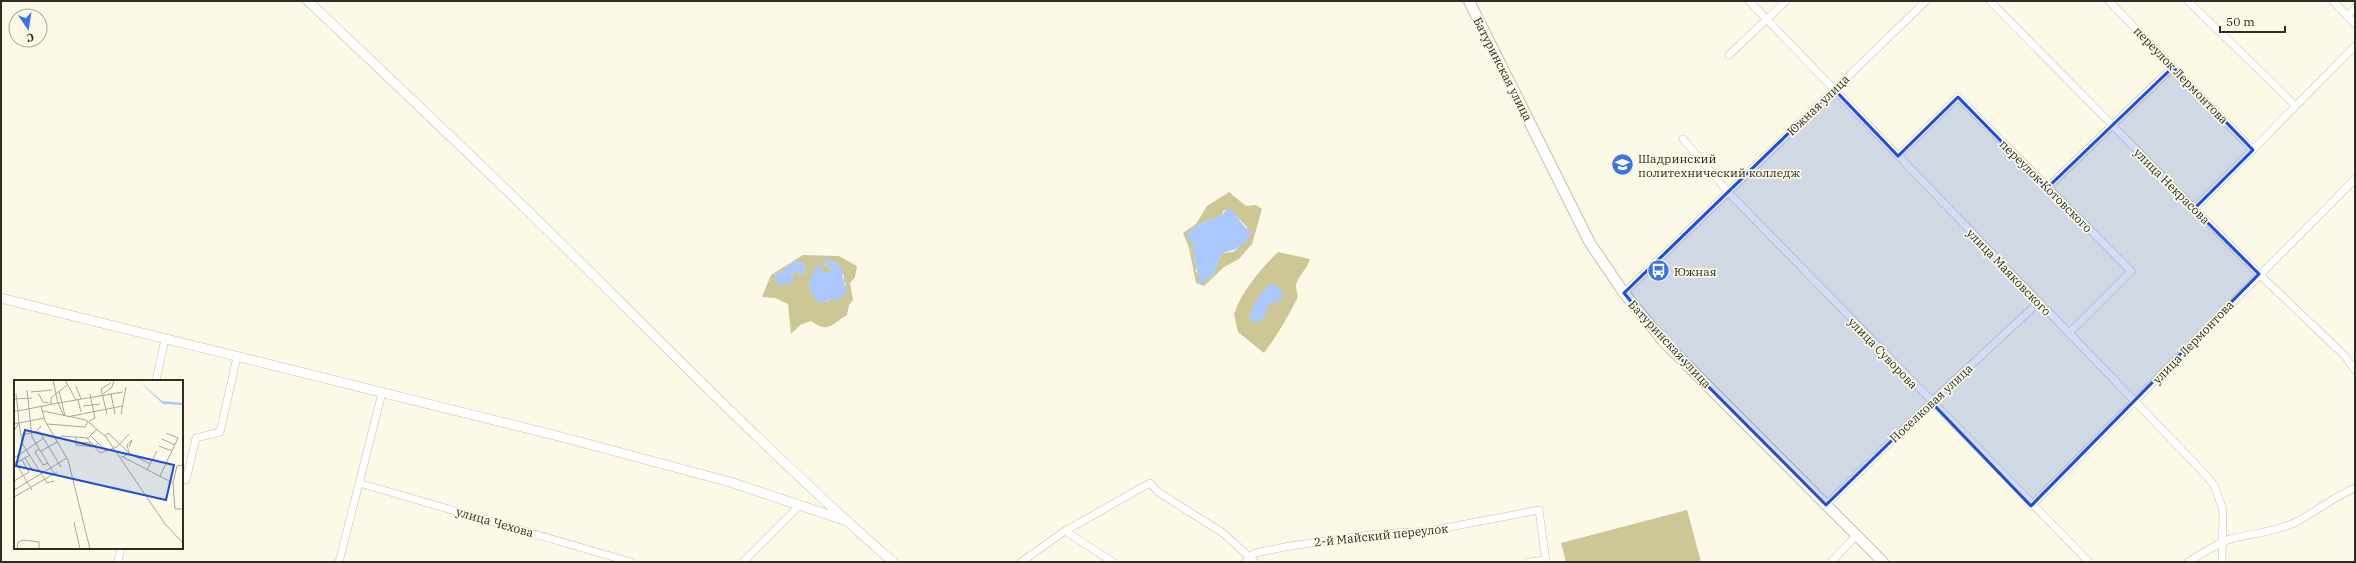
<svg xmlns="http://www.w3.org/2000/svg" width="2356" height="563" font-family="'IBM Plex Serif',serif">
<rect width="100%" height="100%" fill="#fcfae6"/>
<g fill="#cdc796" fill-rule="evenodd">
<path d="M 1229,192 L 1246,206 L 1256,205 L 1262,209 L 1252,244 L 1239,259 L 1224,267 L 1204,286 L 1196,283 L 1189,248 L 1183,233 L 1196,224 L 1207,206 ZM 1224,210 L 1236,216 L 1247,227 L 1247,240 L 1233,252 L 1222,253 L 1212,276 L 1207,278 L 1196,272 L 1196,265 L 1194,260 L 1195,254 L 1191,249 L 1194,244 L 1196,226 L 1221,215 Z"/>
<path d="M 1278,252 L 1310,259 C 1307,269 1300,274 1296,284 C 1295,289 1299,294 1297,299 C 1287,318 1277,336 1264,353 L 1238,332 L 1234,314 C 1242,291 1260,270 1278,252 Z"/>
<path d="M 803,255 L 839,256 L 857,266 L 855,277 L 850,283 L 853,300 L 849,305 L 847,315 C 831,324 829,334 811,321 L 800,325 L 791,334 L 788,304 L 775,298 L 762,297 L 771,275 ZM 827,257 L 829,261 L 837,263 L 844,276 L 843,281 L 846,285 C 838,293 829,305 818,302 L 814,295 L 809,294 L 811,289 L 808,283 L 823,272 L 829,272 L 832,268 L 824,264 ZM 793,261 L 804,264 L 805,273 L 800,274 L 794,270 L 792,277 L 774,275 L 784,270 Z"/>
<polygon points="1687,510 1701,562 1566,562 1561,543"/>
</g>
<g fill="#aac8fe">
<path d="M 1229,208 L 1251,234 C 1243,247 1236,250 1222,253 L 1212,276 L 1207,278 L 1202,284 L 1197,283 L 1199,276 C 1196,271 1197,266 1194,260 L 1195,254 L 1191,249 L 1194,244 L 1189,241 L 1186,234 L 1196,226 L 1221,215 Z"/>
<polygon points="827,256 829,261 837,263 842,269 843,281 847,290 838,301 834,298 822,303 817,302 814,295 809,295 811,289 808,283 816,266 821,266 823,272 829,272 832,268 824,264"/>
<polygon points="793,261 804,264 805,273 800,274 794,270 792,277 794,281 780,286 775,282 774,275 784,270"/>
<path d="M 1272,283 L 1281,289 L 1282,299 L 1268,305 L 1264,317 L 1257,323 L 1249,319 C 1253,303 1259,293 1272,283 Z"/>
</g>
<g fill="none" stroke-linecap="round" stroke-linejoin="round">
<defs>
<g id="minor">
<polyline points="1749,1 2202,471 2214,485 2223,510 2222,562"/>
<polyline points="1990,1 2259,274 2345,356 2355,370"/>
<polyline points="2109,1 2253,150"/>
<polyline points="2188,1 2296,106"/>
<polyline points="2333,1 2355,24"/>
<polyline points="2347,16 2355,8"/>
<polyline points="1729,55 1786,1"/>
<polyline points="1683,139 1728,192 2089,562"/>
<polyline points="1898,156 1958,97 2131,271 2069,333"/>
<polyline points="2047,188 2173,67"/>
<polyline points="2194,209 2355,46"/>
<polyline points="1624,293 1926,1"/>
<polyline points="156,381 165,339"/>
<polyline points="186,480 196,438 220,432 237,357"/>
<polyline points="359,483 631,562"/>
<polyline points="1826,505 1931,402 2038,303"/>
<polyline points="2031,506 2355,179"/>
<polyline points="1065,531 1113,562"/>
<polyline points="118,562 121,548"/>
<polyline points="339,562 382,393"/>
<polyline points="743,562 800,505"/>
<polyline points="1021,562 1065,531 1150,483 1158,492 1223,533 1255,562"/>
<polyline points="1245,562 1255,553 1290,546 1377,534 1429,531 1539,510 1546,562"/>
<polyline points="1530,562 1546,560"/>
<polyline points="1831,562 1857,535"/>
<path d="M 2188,562 C 2203,553 2218,542 2234,538 C 2255,533 2274,532 2294,523 C 2315,513 2333,497 2355,488"/>
</g>
<g id="tertiary">
<path d="M 308,1 C 381,70 454,139 526,209 C 648,328 765,450 893,562"/>
<polyline points="1,298 558,436 730,482 847,521"/>
</g>
<polyline id="secondary" points="1469,1 1590,243 1624,293 1664,342 1883,562"/>
</defs>
<use href="#minor" stroke="#c3c1af" stroke-width="8"/>
<use href="#tertiary" stroke="#c3c1af" stroke-width="10"/>
<use href="#secondary" stroke="#c3c1af" stroke-width="12"/>
<use href="#minor" stroke="#fff" stroke-width="7"/>
<use href="#tertiary" stroke="#fff" stroke-width="9"/>
<use href="#secondary" stroke="#fff" stroke-width="10"/>
</g>
<path fill="#1d4ed8" fill-opacity="0.2" stroke="#1d4ed8" stroke-width="3" stroke-linejoin="round" d="M 2173,67 L 2253,150 L 2194,209 L 2259,274 L 2031,506 L 1931,402 L 1826,505 L 1664,342 L 1624,293 L 1834,89 L 1898,156 L 1958,97 L 2047,188 Z"/>
<defs>
<symbol id="university-disc" viewBox="-11 -11 22 22"><circle r="9.5" fill="#3c74e4" stroke="#fcfae6"/><path d="M0-5L7-2L0 1L-7-2ZM-4 1L0 2.5L4 1V4Q0 6-4 4Z" fill="#fff"/></symbol>
<symbol id="bus-disc" viewBox="-11 -11 22 22"><circle r="9.5" fill="#3c74e4" stroke="#fcfae6"/><path d="M-5-6H5V4H4V6H2V4H-2V6H-4V4H-5ZM-3.5-4V0h7V-4ZM-3.5 1.2v1.5H-2V1.2ZM2 1.2v1.5H3.5V1.2Z" fill="#fff"/></symbol>
</defs>
<g fill-rule="evenodd">
<use href="#university-disc" x="1610" y="152" width="25" height="25"/>
<use href="#bus-disc" x="1646" y="258" width="25" height="25"/>
</g>
<g text-anchor="middle" dominant-baseline="central" stroke-width="3.5" stroke-linejoin="round" paint-order="stroke">
<g font-size="12" fill="#2d2c25" stroke="#fcfae6">
<text transform="translate(1503 69) rotate(63)">Батуринская улица</text>
<text transform="translate(2181 75) rotate(46)">переулок Лермонтова</text>
<text transform="translate(1818 105) rotate(-44)">Южная улица</text>
<text transform="translate(2046 186) rotate(45)">переулок Котовского</text>
<text transform="translate(2172 186) rotate(45)">улица Некрасова</text>
<text transform="translate(2009 272) rotate(46)">улица Маяковского</text>
<text transform="translate(2193 342) rotate(-46)">улица Лермонтова</text>
<text transform="translate(1670 344) rotate(47)">Батуринская улица</text>
<text transform="translate(1883 353) rotate(46)">улица Суворова</text>
<text transform="translate(1931 403) rotate(-43)">Поселковая улица</text>
<text transform="translate(495 522) rotate(16)">улица Чехова</text>
<text transform="translate(1381 535) rotate(-6)">2-й Майский переулок</text>
</g>
<g font-size="12" fill="#2d2c25" stroke="#fcfae6" text-anchor="start">
<text x="1638" y="158">Шадринский<tspan x="1638" dy="14">политехнический колледж</tspan></text>
<text x="1674" y="271">Южная</text>
</g>
</g>
<g transform="translate(14 380)">
<rect width="169" height="169" fill="#fcfae6"/>
<path d="M 124,0 L 148,21 L 169,23 L 169,25 L 149,24 Z" fill="#aac8fe"/>
<path fill="none" stroke="#a9a899" stroke-width="1" d="M 51,0 L 62,20M 62,6 L 67,19M 13,10 L 18,57 L 41,95M 45,11 L 51,36M 17,12 L 38,10M 24,13 L 29,22 L 35,23M 89,14 L 98,7 L 100,0M 97,14 L 101,34M 0,19 L 18,18M 64,20 L 67,32M 37,24 L 37,18 L 53,5M 27,26 L 31,41 L 54,80 L 76,169M 69,26 L 86,24M 0,31 L 4,31 L 2,14M 29,31 L 72,40 L 92,57 L 151,144 L 169,163M 93,34 L 87,9 L 97,3M 107,34 L 112,7M 50,36 L 44,23 L 109,12M 53,37 L 108,26M 75,41 L 81,38 L 76,14M 5,43 L 8,63 L 33,103 L 40,101M 0,44 L 30,38M 33,44 L 71,47 L 74,41M 0,51 L 5,43 L 4,31 L 44,23 L 39,0M 25,51 L 47,87M 7,55 L 22,52 L 27,46M 77,56 L 92,71M 90,56 L 94,53 L 115,73M 62,57 L 62,65 L 80,67 L 84,63M 73,58 L 86,73 L 103,67 L 115,54M 42,59 L 48,56 L 74,58 L 83,49M 148,59 L 161,65M 62,62 L 77,63M 145,66 L 158,71M 115,67 L 118,60 L 113,65 L 115,73M 25,69 L 21,72 L 29,85 L 34,83M 27,71 L 43,62M 107,76 L 159,103 L 161,129 L 169,129M 109,77 L 115,73 L 136,84M 0,78 L 30,58M 11,78 L 19,91M 0,80 L 18,110M 2,83 L 16,75M 133,90 L 143,71M 146,96 L 164,58 L 152,53M 0,101 L 15,92 L 8,80M 159,103 L 163,86 L 169,85M 0,110 L 53,78M 0,117 L 43,92M 60,142 L 66,169M 3,169 L 4,162 L 9,160 L 25,162 L 25,169"/>
<path fill="#1d4ed8" fill-opacity="0.15" stroke="#1d4ed8" stroke-width="2" d="M 11,50 L 160,85 L 152,120 L 2,86 Z"/>
<rect width="169" height="169" fill="none" stroke="#2d2c25" stroke-width="2"/>
</g>
<rect width="2356" height="563" fill="none" stroke="#2d2c25" stroke-width="4"/>
<g transform="translate(28 28) rotate(167)"><circle r="19" fill="#fcfae6" stroke="#a9a899"/>
<path d="M0-3L7 15L0 10L-7 15Z" fill="#3c74e4"/>
<text y="-6" font-size="11" font-weight="bold" text-anchor="middle" fill="#2d2c25">С</text>
</g>
<path d="M2220 26v6h65v-6" fill="none" stroke="#2d2c25" stroke-width="2"/>
<text x="2226" y="26" font-size="12" fill="#2d2c25" stroke="#fcfae6" stroke-width="3" paint-order="stroke">50 m</text>
</svg>
